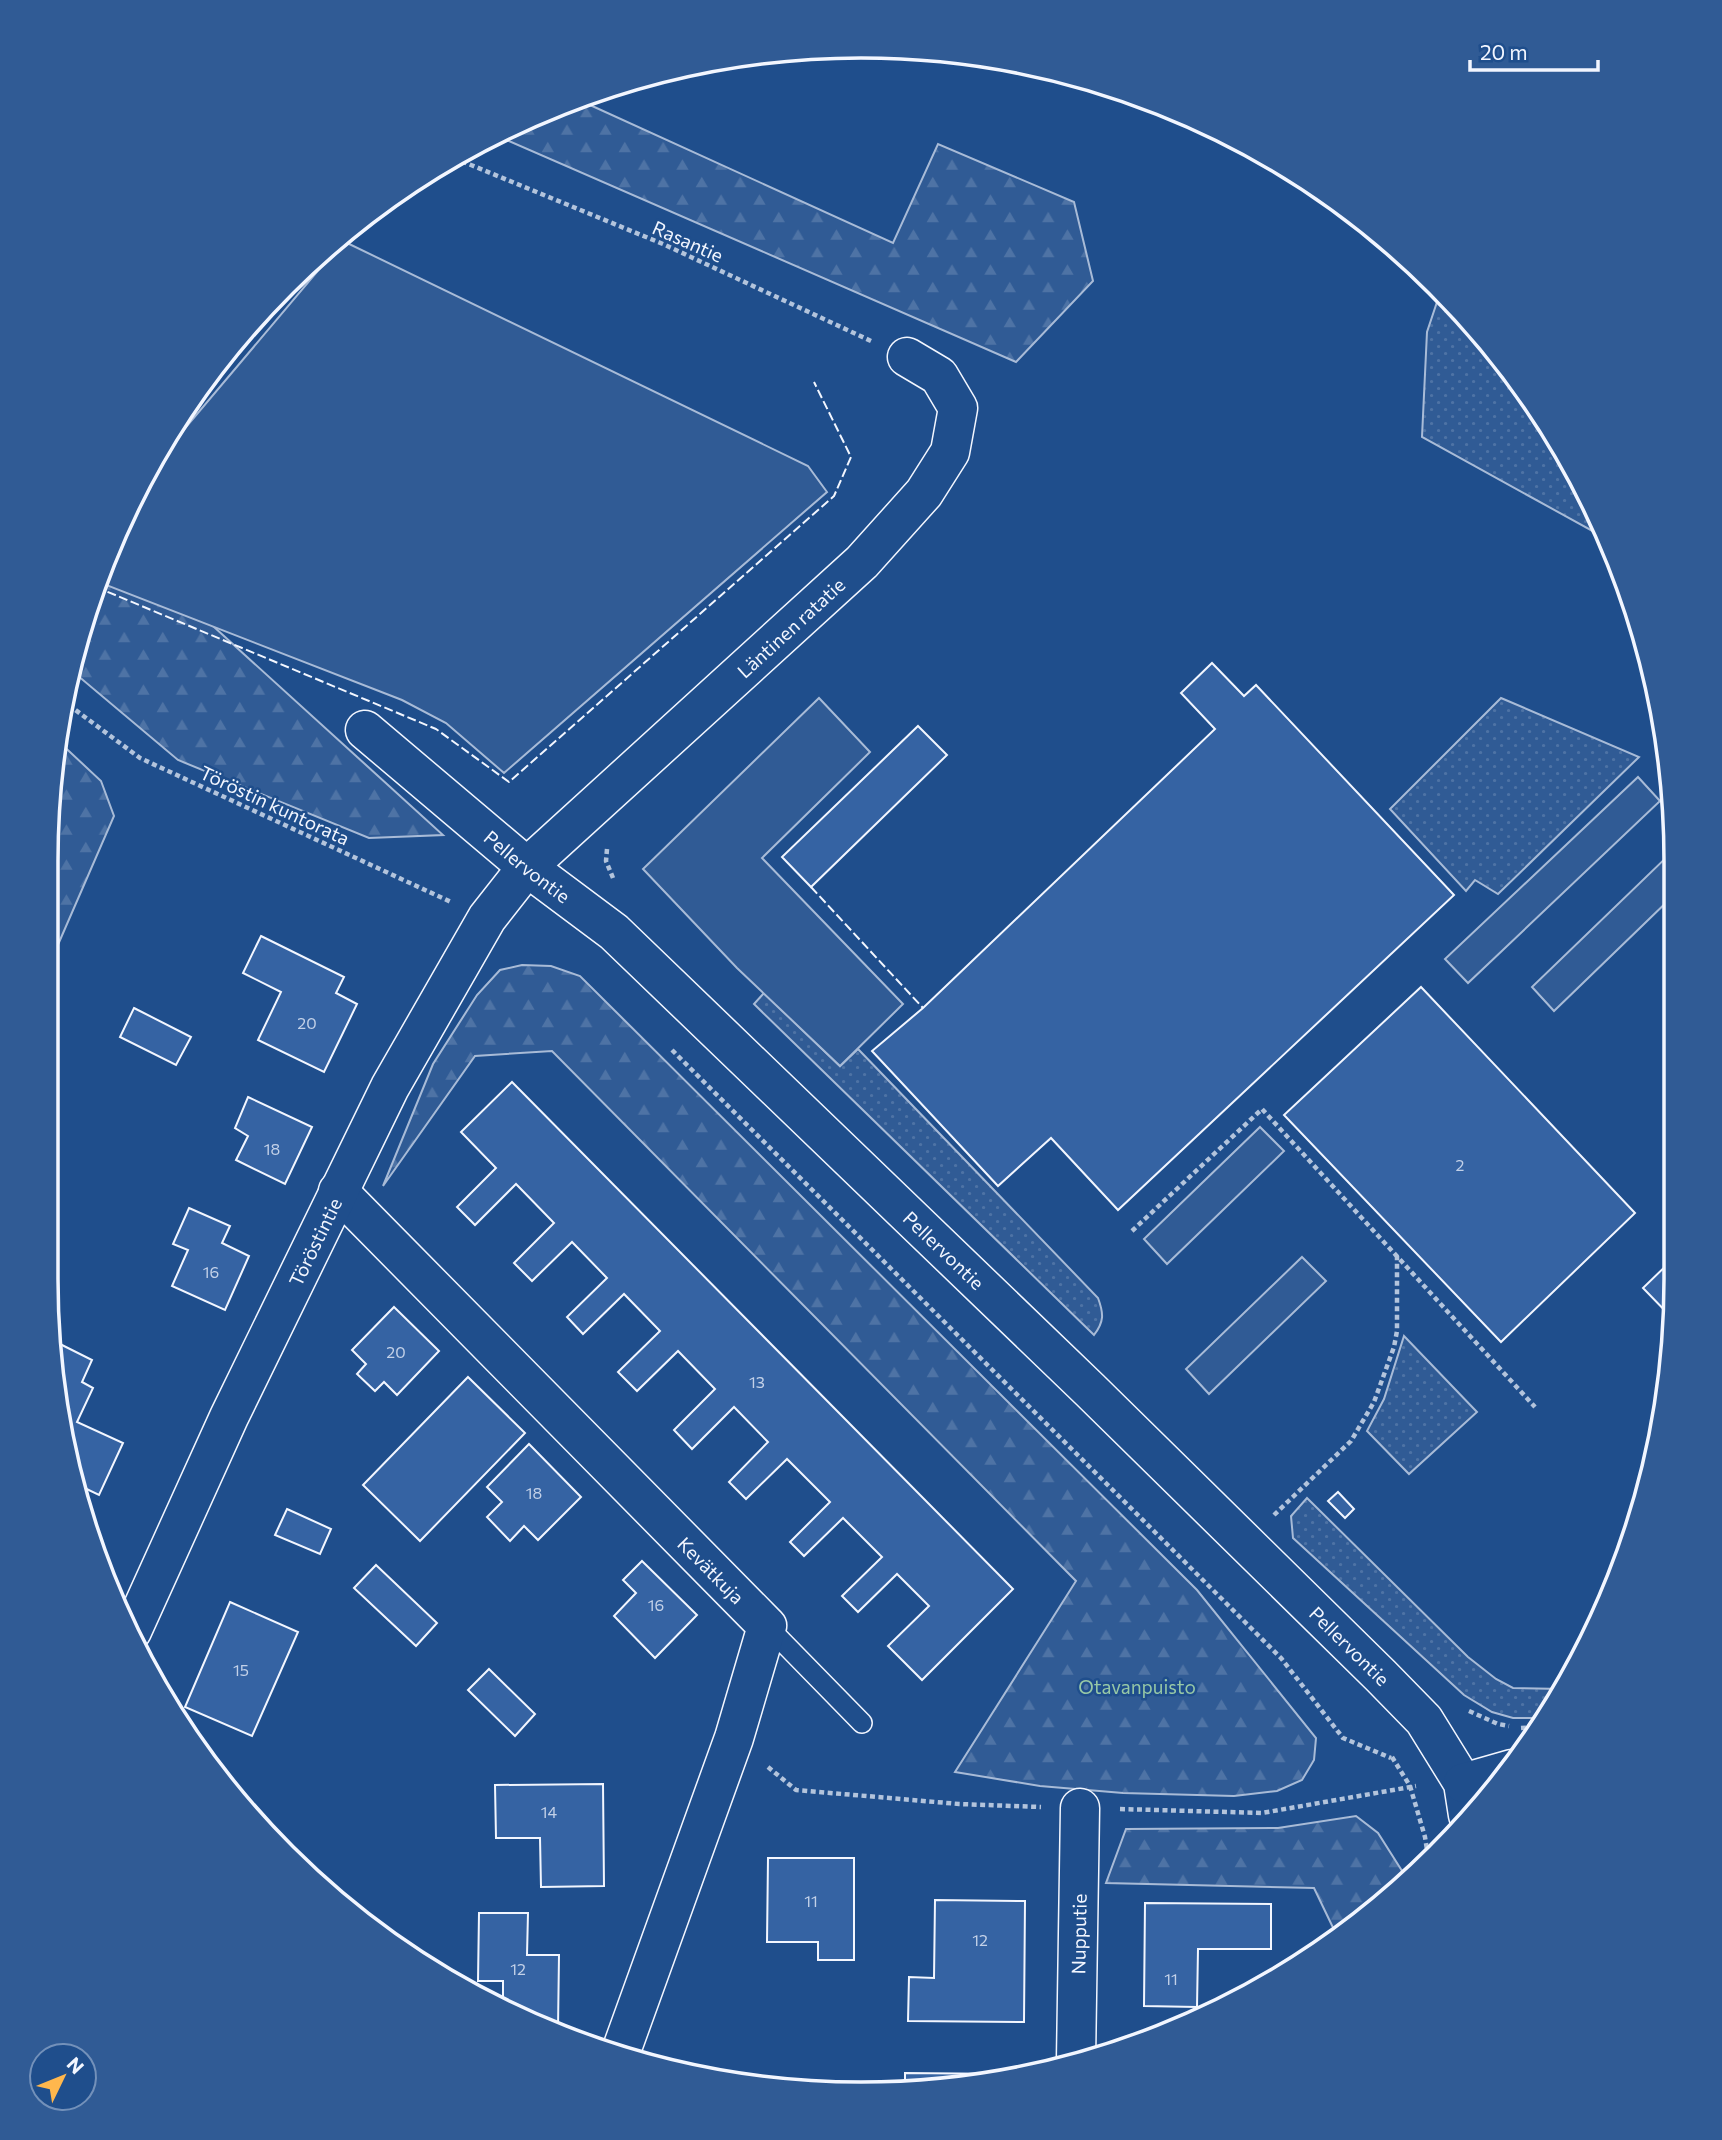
<svg xmlns="http://www.w3.org/2000/svg" width="1722" height="2140" font-family="Commissioner,sans-serif">
<defs>
<pattern id="grass-dots" width="8" height="8" patternUnits="userSpaceOnUse" patternTransform="scale(1.75)"><rect width="8" height="8" fill="#305b95"/><path d="M2 2h.1M6 6h.1" fill="none" stroke="#4e73a5" stroke-width="1.8" stroke-linecap="round"/></pattern>
<pattern id="forest-firs" width="22" height="20" patternUnits="userSpaceOnUse" patternTransform="scale(1.75)"><rect width="22" height="20" fill="#305b95"/><path d="M5 1l3.5 6h-7zM16 11l3.5 6h-7z" fill="#4e73a5"/></pattern>
</defs>
<rect width="100%" height="100%" fill="#1f4e8c"/>
<g fill="url(#grass-dots)" stroke="#a8bbd7" stroke-width="2">
<polygon points="1438,299 1451,304 1508,364 1592,500 1607,539 1422,437 1427,332"/>
<polygon points="1501,698 1639,757 1498,894 1475,880 1466,891 1390,809"/>
<path d="M 764,993 L 840,1066 L 858,1049 L 1098,1298 C 1104,1314 1104,1322 1094,1335 L 754,1004 Z"/>
<polygon points="1404,1336 1477,1412 1409,1474 1367,1431 1384,1399"/>
<polygon points="1307,1498 1468,1657 1496,1679 1513,1688 1562,1689 1544,1718 1513,1718 1492,1712 1464,1695 1293,1538 1291,1516"/>
</g>
<g fill="url(#forest-firs)" stroke="#a8bbd7" stroke-width="2">
<polygon points="579,100 893,243 938,144 1074,202 1093,281 1016,362 493,134"/>
<polygon points="114,536 443,835 369,838 178,760 71,670 107,549"/>
<polygon points="56,739 101,781 114,816 47,970 47,807"/>
<polygon points="522,965 551,966 580,976 1197,1590 1316,1738 1314,1760 1302,1780 1277,1791 1234,1796 1123,1793 1040,1786 955,1772 1076,1581 552,1051 475,1056 383,1186 433,1064 477,995 500,970"/>
<polygon points="1356,1816 1378,1833 1404,1874 1404,1879 1358,1926 1338,1938 1314,1888 1106,1883 1126,1829 1278,1828"/>
</g>
<g fill="#305b95" stroke="#a8bbd7" stroke-width="2">
<polygon points="343,241 808,466 827,492 504,773 446,723 402,700 106,585 122,521 143,478"/>
<polygon points="819,698 870,752 762,858 903,1004 840,1066 737,968 643,869"/>
<polygon points="1638,777 1660,801 1468,983 1445,959"/>
<polygon points="1675,849 1675,894 1554,1011 1532,987"/>
<polygon points="1260,1127 1284,1151 1167,1264 1144,1239"/>
<polygon points="1302,1257 1326,1281 1209,1394 1186,1369"/>
</g>
<g fill="#3563a3" stroke="#f2f6ff" stroke-width="2">
<polygon points="1212,663 1244,696 1256,685 1454,895 1118,1210 1051,1138 998,1186 872,1051 923,1008 1215,729 1181,693"/>
<polygon points="918,726 947,755 811,887 782,857"/>
<polygon points="261,936 344,977 336,993 357,1004 324,1072 258,1040 281,992 243,973"/>
<polygon points="1421,987 1635,1213 1501,1342 1284,1115"/>
<polygon points="134,1008 191,1037 176,1065 120,1037"/>
<polygon points="512,1082 1013,1589 922,1680 888,1646 929,1606 897,1574 858,1612 842,1596 882,1557 843,1518 804,1556 790,1542 830,1502 787,1459 746,1499 729,1482 768,1442 734,1407 692,1449 674,1430 715,1389 678,1351 637,1391 618,1372 660,1331 624,1294 583,1334 567,1317 607,1278 572,1242 532,1281 514,1263 554,1223 516,1184 475,1225 457,1207 496,1168 461,1132"/>
<polygon points="248,1097 312,1127 285,1184 236,1160 248,1136 235,1128"/>
<polygon points="189,1208 230,1226 222,1243 249,1256 225,1310 172,1286 188,1250 173,1244"/>
<polygon points="1675,1257 1675,1321 1643,1288"/>
<polygon points="394,1307 439,1351 397,1395 384,1382 375,1391 357,1374 366,1364 352,1350"/>
<polygon points="54,1341 92,1360 82,1382 93,1388 77,1422 123,1443 99,1495 72,1482"/>
<polygon points="468,1377 525,1433 420,1541 363,1485"/>
<polygon points="529,1444 581,1497 538,1540 524,1526 510,1541 487,1517 502,1502 487,1487"/>
<polygon points="1338,1492 1354,1509 1345,1518 1328,1501"/>
<polygon points="287,1509 331,1529 320,1554 275,1535"/>
<polygon points="642,1561 697,1615 655,1658 614,1616 636,1593 623,1580"/>
<polygon points="376,1565 437,1623 416,1646 354,1588"/>
<polygon points="230,1602 298,1632 252,1736 185,1707"/>
<polygon points="489,1669 535,1714 515,1736 468,1690"/>
<polygon points="603,1784 604,1886 541,1887 540,1838 496,1838 495,1785"/>
<polygon points="768,1858 854,1858 854,1960 818,1960 818,1942 767,1942"/>
<polygon points="935,1900 1025,1901 1024,2022 908,2021 909,1977 934,1978"/>
<polygon points="1145,1903 1271,1904 1271,1949 1198,1949 1197,2007 1144,2006"/>
<polygon points="479,1913 528,1913 527,1955 559,1955 558,2029 503,2006 503,1981 478,1981"/>
<polygon points="905,2073 1010,2074 1010,2080 905,2090"/>
<polygon points="743,2079 795,2079 795,2086"/>
</g>
<g fill="none" stroke-linecap="round" stroke-linejoin="round">
<defs>
<polyline id="lane" points="767,1626 862,1723"/>
<g id="street">
<path id="s1" d="M 365,730 L 527,867 L 614,932 L 1090,1390 L 1381,1676 L 1424,1720 L 1463,1783 L 1468,1815"/>
<path id="s2" d="M 338,1191 L 767,1626 L 734,1738 L 620,2054"/>
<path id="s3" d="M 132,1631 L 229,1417 L 390,1087 L 487,918 L 527,867 L 862,562 L 924,493 L 950,452 L 958,408 L 939,376 L 907,357"/>
<polyline points="1463,1783 1512,1769"/>
<path id="s4" d="M 1076,2060 L 1080,1808"/>
</g>
</defs>
<use href="#lane" stroke="#f2f6ff" stroke-width="22"/>
<use href="#street" stroke="#f2f6ff" stroke-width="41"/>
<g stroke="#b3c4dc" stroke-width="4.5" stroke-dasharray="5 3.5" stroke-linecap="butt">
<polyline points="454,158 663,244 871,341"/>
<polyline points="62,700 140,758 451,902"/>
<polyline points="607,849 606,861 613,878"/>
<polyline points="672,1050 1281,1658 1343,1738 1391,1758"/>
<polyline points="1132,1231 1262,1109 1535,1407"/>
<polyline points="1274,1515 1351,1441 1374,1402 1394,1347 1397,1331 1397,1256"/>
<polyline points="1469,1711 1498,1724 1509,1726"/>
<polyline points="1521,1728 1538,1727"/>
<polyline points="1392,1757 1410,1786 1425,1837 1428,1856"/>
<polyline points="768,1767 796,1790 959,1804 1041,1807"/>
<polyline points="1120,1809 1262,1813 1416,1786"/>
</g>
<use href="#lane" stroke="#1f4e8c" stroke-width="19"/>
<use href="#street" stroke="#1f4e8c" stroke-width="38"/>
<g stroke="#f2f6ff" stroke-width="2" stroke-dasharray="9 3.5" stroke-linecap="butt">
<polyline points="96,587 436,729 509,782 834,496 851,457 814,382"/>
<polyline points="811,887 923,1008"/>
</g>
</g>
<g text-anchor="middle" dominant-baseline="central" stroke-width="5" stroke-linejoin="round" paint-order="stroke">
<g font-size="16" fill="#c3d1e8">
<text x="307" y="1022">20</text>
<text x="272" y="1148">18</text>
<text x="1460" y="1164">2</text>
<text x="211" y="1271">16</text>
<text x="396" y="1351">20</text>
<text x="757" y="1381">13</text>
<text x="534" y="1492">18</text>
<text x="656" y="1604">16</text>
<text x="241" y="1669">15</text>
<text x="549" y="1811">14</text>
<text x="811" y="1900">11</text>
<text x="980" y="1939">12</text>
<text x="518" y="1968">12</text>
<text x="1171" y="1978">11</text>
</g>
<g font-size="19" fill="#f2f6ff" stroke="#1f4e8c">
<text transform="translate(688 241) rotate(24)">Rasantie</text>
<text stroke="none"><textPath href="#s3" startOffset="1218">Läntinen ratatie</textPath></text>
<text transform="translate(275 805) rotate(25)">Töröstin kuntorata</text>
<text stroke="none"><textPath href="#s1" startOffset="212">Pellervontie</textPath></text>
<text stroke="none"><textPath href="#s3" startOffset="430">Töröstintie</textPath></text>
<text stroke="none"><textPath href="#s1" startOffset="779">Pellervontie</textPath></text>
<text stroke="none"><textPath href="#s2" startOffset="532">Kevätkuja</textPath></text>
<text stroke="none"><textPath href="#s1" startOffset="1346">Pellervontie</textPath></text>
<text stroke="none"><textPath href="#s4" startOffset="126">Nupputie</textPath></text>
</g>
<g font-size="19" fill="#97c8a6" stroke="#1f4e8c">
<text x="1137" y="1686">Otavanpuisto</text>
</g>
</g>
<path d="M0 0H1722V2140H0ZM861 58H861A803 803 0 0 1 1664 861V1279A803 803 0 0 1 861 2082H861A803 803 0 0 1 58 1279V861A803 803 0 0 1 861 58Z" fill="#305b95" fill-rule="evenodd"/>
<path fill="none" stroke="#f2f6ff" stroke-width="3.5" d="M861 58H861A803 803 0 0 1 1664 861V1279A803 803 0 0 1 861 2082H861A803 803 0 0 1 58 1279V861A803 803 0 0 1 861 58Z"/>
<g transform="translate(63 2077) rotate(47)"><circle r="33" fill="#1f4e8c" stroke="#7391ba" stroke-width="2"/>
<path d="M0-5L12 26L0 18L-12 26Z" fill="#ffb74d"/>
<text y="-10" font-size="19" font-weight="bold" text-anchor="middle" fill="#f2f6ff">N</text>
</g>
<path d="M1470 60v10h128v-10" fill="none" stroke="#f2f6ff" stroke-width="3.5"/>
<text x="1480" y="60" font-size="21" fill="#f2f6ff" stroke="#1f4e8c" stroke-width="5" paint-order="stroke">20 m</text>
</svg>
